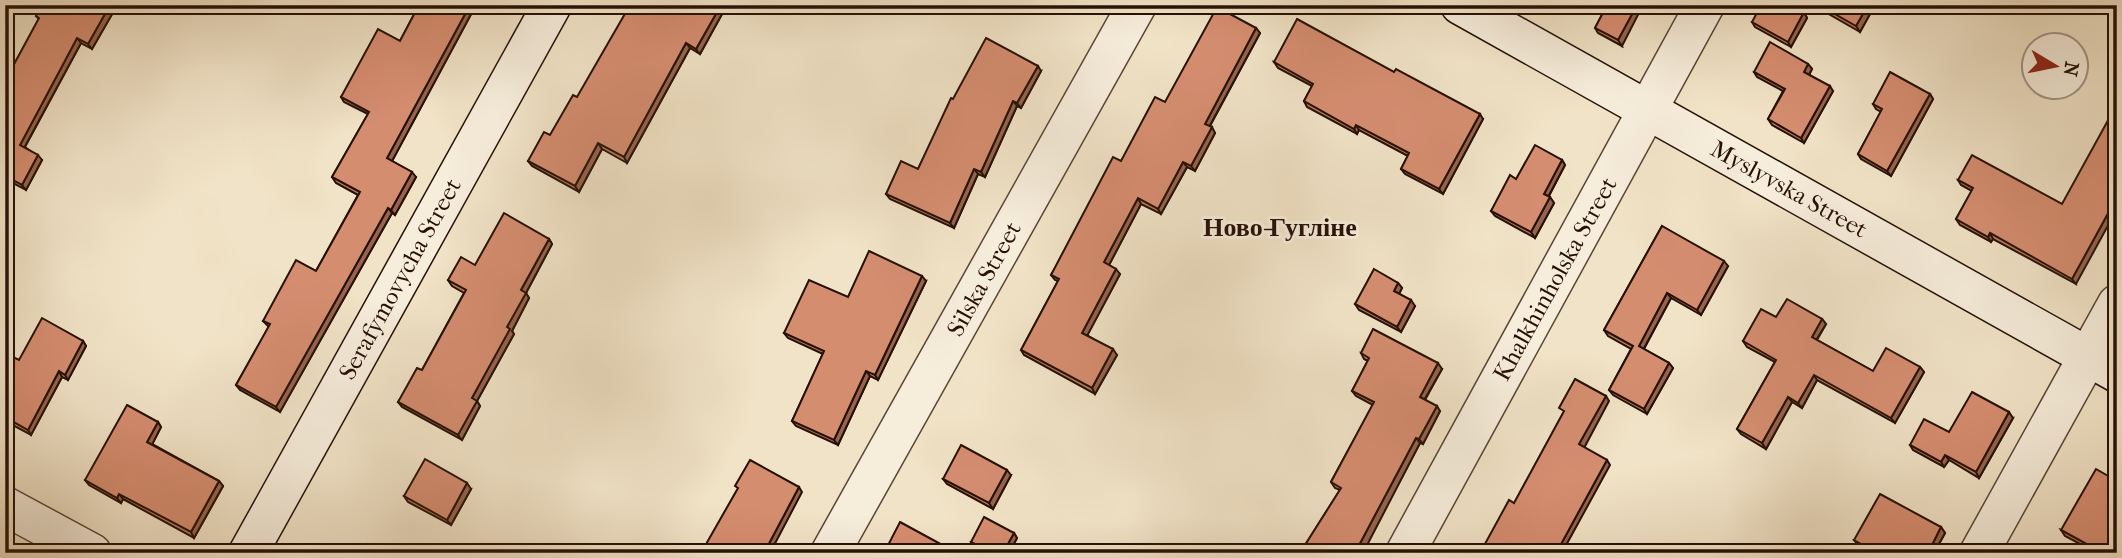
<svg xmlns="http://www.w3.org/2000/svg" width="2122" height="558" font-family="'IM FELL French Canon',serif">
<rect width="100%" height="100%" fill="#f1e3c7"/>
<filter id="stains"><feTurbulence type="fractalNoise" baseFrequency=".00286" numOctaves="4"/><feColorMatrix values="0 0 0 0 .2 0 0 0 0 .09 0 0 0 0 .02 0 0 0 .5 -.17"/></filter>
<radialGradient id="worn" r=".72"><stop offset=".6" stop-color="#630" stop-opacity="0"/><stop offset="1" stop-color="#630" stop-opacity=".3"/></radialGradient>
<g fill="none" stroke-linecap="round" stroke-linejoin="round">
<defs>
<g id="street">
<polyline points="5,506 92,553"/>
<polyline points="830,553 1137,5"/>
<polyline points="1405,553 1705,5"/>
<polyline points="1979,553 2117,304"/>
</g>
<g id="secondary">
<polyline points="1460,5 2117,373"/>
<polyline points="248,553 552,5"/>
</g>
</defs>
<use href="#street" stroke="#594536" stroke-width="41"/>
<use href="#secondary" stroke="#261006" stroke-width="41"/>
<use href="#street" stroke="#f6eddb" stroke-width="38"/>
<use href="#secondary" stroke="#f6eddb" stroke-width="38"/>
</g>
<g fill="#b77960" stroke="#261006" stroke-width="2">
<polygon points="42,5 113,5 115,9 92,49 81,43 25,147 42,160 26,190 5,179 5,81 39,19 36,16"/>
<polygon points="419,5 476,5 392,161 416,177 395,215 392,213 280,412 240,390 236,385 269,327 263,321 316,271 358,195 336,183 332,177 368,114 344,102 341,97 400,41"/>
<polygon points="727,5 700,54 690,48 627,163 602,149 579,192 532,166 528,161 550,135 577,97"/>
<polygon points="1607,5 1622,46 1598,33 1595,28"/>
<polygon points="1813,5 1875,5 1860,32"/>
<polygon points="1804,12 1807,18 1791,47 1755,27 1752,22"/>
<polygon points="1256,28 1260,33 1210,126 1215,133 1195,171 1187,167 1161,214 1141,204 1109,265 1120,274 1087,335 1117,355 1095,394 1024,355 1021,350 1058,281 1055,280 1051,275 1121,161 1165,102"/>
<polygon points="1274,62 1483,119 1443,194 1405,174 1401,169 1408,156 1359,130 1357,134 1307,107 1304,101 1312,86 1278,68"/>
<polygon points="1808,64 1812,69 1809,75 1833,91 1804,143 1772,125 1768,119 1783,91 1757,77 1754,72"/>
<polygon points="1041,71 1021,108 1017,106 985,177 978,174 954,228 890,199 886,194 918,169 953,99"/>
<polygon points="1930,94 1933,99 1891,176 1861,159 1858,154 1881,112 1876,109 1873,104"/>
<polygon points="1562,160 1565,165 1549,196 1554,203 1535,238 1495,216 1491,211 1516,179"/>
<polygon points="1958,180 2062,204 2076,284 1993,239 1991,242 1960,225 1956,219 1972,191 1961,185"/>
<polygon points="1662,226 1728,266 1701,315 1671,298 1644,349 1669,363 1673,368 1647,414 1613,395 1609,390 1631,349 1608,336 1604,330"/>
<polygon points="549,239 552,244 526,293 529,298 512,331 514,334 477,401 480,406 462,440 402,407 398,402 422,370 464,293 452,286 448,280 475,265"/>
<polygon points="926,281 878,380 870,376 838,445 796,426 792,421 823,354 788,338 784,333 848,297"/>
<polygon points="1398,283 1402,288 1399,294 1415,306 1401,332 1359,310 1355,304"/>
<polygon points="1776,317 1822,319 1826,324 1817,340 1873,371 1920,367 1924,372 1895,423 1817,380 1802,408 1792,402 1766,449 1741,434 1737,429 1775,362 1747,347 1743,341"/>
<polygon points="83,341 86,346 68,380 62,377 31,435 5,421 5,357 19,360"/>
<polygon points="1361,353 1442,369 1425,400 1440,411 1423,444 1420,443 1362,552 1300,553 1340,490 1335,488 1331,482 1373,405 1356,396 1352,391 1368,361 1364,359"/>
<polygon points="2013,418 1979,478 1949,460 1944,467 1913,450 1910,445 1949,432"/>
<polygon points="158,422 161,427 152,444 219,481 223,486 194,538 123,499 121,503 89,485 85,480"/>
<polygon points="1011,475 993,509 947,484 943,479"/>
<polygon points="471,489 451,525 408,502 404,496"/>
<polygon points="1941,527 1945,533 1934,553 1871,553 1858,545 1854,540"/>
<polygon points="2061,530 2117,553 2097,553 2065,536"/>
<polygon points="1014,533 1017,538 1009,553 986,553 975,547 971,542"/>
</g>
<g fill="#95634e" stroke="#261006" stroke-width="2">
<polygon points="110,5 113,5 115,9 92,49 88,44"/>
<polygon points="470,5 476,5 391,163 387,158"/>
<polygon points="721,5 727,5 700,54 696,49"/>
<polygon points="1637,5 1643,5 1622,46 1618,40"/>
<polygon points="1868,5 1875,5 1860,32 1856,26"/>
<polygon points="1804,12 1807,18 1791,47 1788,42"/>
<polygon points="1256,28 1260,33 1208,129 1205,124"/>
<polygon points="77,38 81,43 23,150 20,145"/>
<polygon points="686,43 690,48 627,163 624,157"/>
<polygon points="1808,64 1812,69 1808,77 1804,72"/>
<polygon points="1038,66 1041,71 1021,108 1017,103"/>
<polygon points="1830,86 1833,91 1804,143 1801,138"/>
<polygon points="1930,94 1933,99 1891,176 1887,171"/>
<polygon points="1013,101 1017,106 985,177 981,172"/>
<polygon points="1480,114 1483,119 1443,194 1439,189"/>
<polygon points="1356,125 1359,130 1357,134 1354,129"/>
<polygon points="1212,127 1215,133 1195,171 1191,166"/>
<polygon points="598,143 602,149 579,192 575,186"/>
<polygon points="38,155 42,160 26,190 22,185"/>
<polygon points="1562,160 1565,165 1547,199 1544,194"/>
<polygon points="1183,162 1187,167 1161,214 1158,209"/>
<polygon points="974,169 978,174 954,228 950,223"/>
<polygon points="412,172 416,177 395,215 391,210"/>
<polygon points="1550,197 1554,203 1535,238 1531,232"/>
<polygon points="2117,197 2117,209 2076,284 2072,279"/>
<polygon points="1138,198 1141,204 1108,267 1104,262"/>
<polygon points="388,208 392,213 280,412 276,407"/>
<polygon points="1990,233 1993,239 1991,242 1988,237"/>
<polygon points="549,239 552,244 526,293 529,298 512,331 514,334 477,401 480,406 462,440 458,435 472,398 507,327 521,290"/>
<polygon points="1724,261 1728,266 1701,315 1697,310"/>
<polygon points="1116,269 1120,274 1086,338 1082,333"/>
<polygon points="922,276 926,281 878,380 875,375"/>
<polygon points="1398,283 1402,288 1398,296 1394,291"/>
<polygon points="1667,293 1671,298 1642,352 1639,346"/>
<polygon points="1411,300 1415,306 1401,332 1397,327"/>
<polygon points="1822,319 1826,324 1815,342 1812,337"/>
<polygon points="83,341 86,346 68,380 65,375"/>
<polygon points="1113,349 1117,355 1095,394 1092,388"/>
<polygon points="1438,363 1442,369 1423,402 1420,397"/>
<polygon points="1669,363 1673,368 1647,414 1644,409"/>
<polygon points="1920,367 1924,372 1895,423 1891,418"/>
<polygon points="59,371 62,377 31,435 28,430"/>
<polygon points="866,371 870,376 838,445 834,440"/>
<polygon points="1814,375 1817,380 1802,408 1798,403"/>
<polygon points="1606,396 1609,401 1583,450 1579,444"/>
<polygon points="1788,397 1792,402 1766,449 1762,443"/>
<polygon points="1437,406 1440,411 1423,444 1419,439"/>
<polygon points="2009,412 2013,418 1979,478 1976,472"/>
<polygon points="158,422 161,427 151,447 147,442"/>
<polygon points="1416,438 1420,443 1363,553 1360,553 1357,549"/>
<polygon points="1945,455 1949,460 1944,467 1941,462"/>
<polygon points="1607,460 1610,465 1564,549 1567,553 1561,553 1560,546"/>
<polygon points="1007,470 1011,475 993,509 989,503"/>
<polygon points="219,481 223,486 194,538 191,532"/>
<polygon points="467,483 471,489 451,525 447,520"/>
<polygon points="799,487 802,492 770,553 764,553"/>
<polygon points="119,494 123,499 121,503 117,498"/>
<polygon points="1941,527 1945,533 1934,553 1928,553"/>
<polygon points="1014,533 1017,538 1009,553 1003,553"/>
</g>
<g fill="#d58d70" stroke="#261006" stroke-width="2">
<polygon points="42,5 110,5 88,44 77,38 20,145 38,155 22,185 5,176 5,81 39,18 36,16"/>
<polygon points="419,5 470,5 387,158 412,172 391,210 388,208 276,407 236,385 270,324 263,321 296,260 316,271 360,192 332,177 369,112 341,97 378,29 400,41"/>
<polygon points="630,5 721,5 696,49 686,43 624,157 598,143 575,186 528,161 544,132 550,135 573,95 577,97"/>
<polygon points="1607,5 1637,5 1618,40 1595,28"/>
<polygon points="1761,5 1790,5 1804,12 1788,42 1752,22"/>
<polygon points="1819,5 1868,5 1856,26"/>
<polygon points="1217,7 1256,28 1205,124 1212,127 1191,166 1183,162 1158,209 1138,198 1104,262 1116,269 1082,333 1113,349 1092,388 1021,350 1059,279 1051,275 1113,157 1121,161 1155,97 1165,102"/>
<polygon points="1297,19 1394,72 1396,69 1480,114 1439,189 1401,169 1409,153 1356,125 1354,129 1304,101 1313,84 1274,62"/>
<polygon points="986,38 1038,66 1017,103 1013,101 981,172 974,169 950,223 886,194 901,161 918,169 951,98 953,99"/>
<polygon points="1770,42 1808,64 1804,72 1830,86 1801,138 1768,119 1785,89 1754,72"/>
<polygon points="1890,72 1930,94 1887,171 1858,154 1882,109 1873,104"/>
<polygon points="2117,77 2117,86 2113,84"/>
<polygon points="2117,104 2117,197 2072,279 1990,233 1988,237 1956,219 1973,188 1958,180 1972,155 2062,204"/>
<polygon points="1535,145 1562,160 1544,194 1550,197 1531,232 1491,211 1510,175 1516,179"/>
<polygon points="504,213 549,239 521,290 526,293 507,327 510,329 472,398 477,401 458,435 398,402 417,368 422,370 466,290 448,280 461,257 475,265"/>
<polygon points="1662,226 1724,261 1697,310 1667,293 1639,346 1669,363 1644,409 1609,390 1633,346 1604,330"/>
<polygon points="869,251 922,276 875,375 866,371 834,440 792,421 824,351 784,333 809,280 848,297"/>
<polygon points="1374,269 1398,283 1394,291 1411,300 1397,327 1355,304"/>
<polygon points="1787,299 1822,319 1812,337 1873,371 1886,348 1920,367 1891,418 1814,375 1798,403 1788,397 1762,443 1737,429 1776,360 1743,341 1761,309 1776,317"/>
<polygon points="42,318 83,341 65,375 59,371 28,430 5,417 5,357 7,354 19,360"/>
<polygon points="1373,329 1438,363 1420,397 1437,406 1419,439 1416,438 1357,549 1362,551 1361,553 1300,553 1341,488 1331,482 1374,402 1352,391 1369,358 1361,353"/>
<polygon points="1575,379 1606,396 1579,444 1607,460 1560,546 1564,548 1561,553 1480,553 1509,500 1514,503 1564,411 1559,408"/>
<polygon points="1972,392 2009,412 1976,472 1945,455 1941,462 1910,445 1924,419 1949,432"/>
<polygon points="127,405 158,422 147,442 219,481 191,532 119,494 117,498 85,480"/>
<polygon points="961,445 1007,470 989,503 943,479"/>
<polygon points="425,459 467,483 447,520 404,496"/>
<polygon points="750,460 799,487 764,553 701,553 738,488 735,486"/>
<polygon points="2096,469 2117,481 2117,553 2103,553 2061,530"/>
<polygon points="1880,494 1941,527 1928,553 1902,553 1894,548 1892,553 1877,553 1854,540"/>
<polygon points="984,517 1014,533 1003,553 992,553 971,542"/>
<polygon points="900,522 957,553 884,553"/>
<polygon points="368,544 384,553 363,553"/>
</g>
<g text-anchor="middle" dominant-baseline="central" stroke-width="6" stroke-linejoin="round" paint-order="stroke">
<g font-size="24" fill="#261006" stroke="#f6eddb">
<text transform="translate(1789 189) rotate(29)">Myslyvska Street</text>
<text transform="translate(400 279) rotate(-61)">Serafymovycha Street</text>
<text transform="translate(984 279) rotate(-61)">Silska Street</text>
<text transform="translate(1555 279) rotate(-61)">Khalkhinholska Street</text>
</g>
<g font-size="26" font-weight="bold" fill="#261006" stroke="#f6eddb">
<text x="1280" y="227">Ново-Гугліне</text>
</g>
</g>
<rect width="2122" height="558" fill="none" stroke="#f1e3c7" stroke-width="28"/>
<rect x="7" y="7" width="2108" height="544" fill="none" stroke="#261006" stroke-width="3.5"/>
<rect x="14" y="14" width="2094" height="530" fill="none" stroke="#261006" stroke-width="2"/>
<g transform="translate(2055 66) rotate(100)"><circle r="33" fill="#f6eddb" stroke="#a39586" stroke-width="2"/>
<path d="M0-5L12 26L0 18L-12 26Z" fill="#8f2418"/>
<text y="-10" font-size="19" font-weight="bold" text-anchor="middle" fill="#261006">N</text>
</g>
<rect width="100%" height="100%" filter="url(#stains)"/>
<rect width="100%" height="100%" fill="url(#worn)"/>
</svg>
